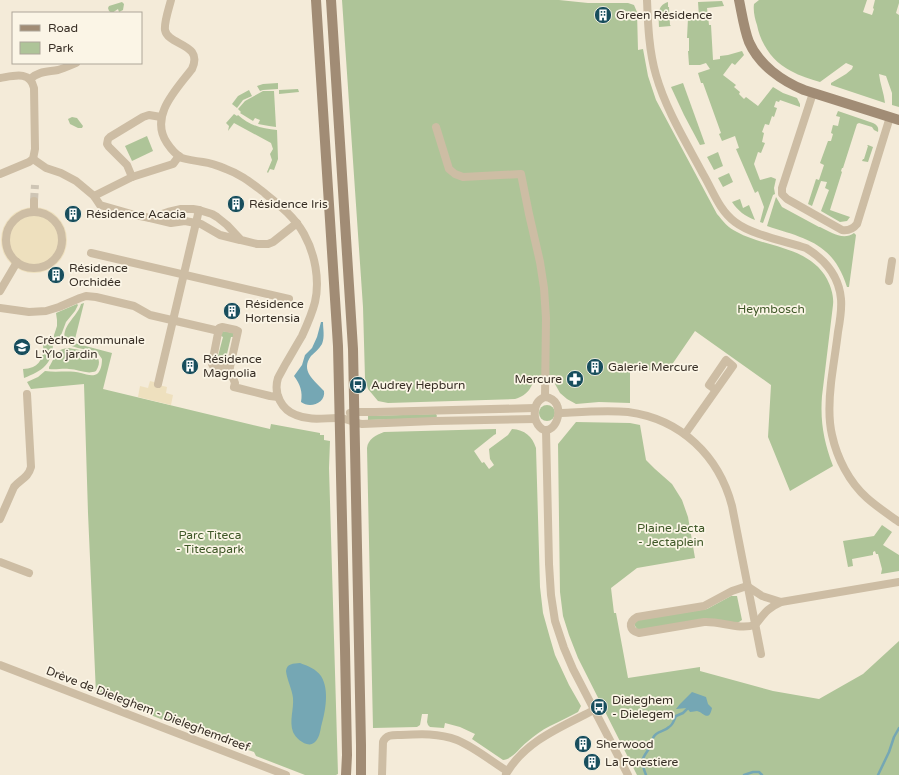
<svg xmlns="http://www.w3.org/2000/svg" width="899" height="775" font-family="'Varela Round',sans-serif">
<rect width="100%" height="100%" fill="#f4ebd9"/>
<g fill="#aec498">
<path d="M 342,0 L 559,0 L 588,3 L 628,3 L 634,5 L 637,12 L 638,50 L 643,49 L 648,76 L 656,100 L 717,214 C 723,221 728,228 737,232 C 766,248 809,246 827,279 C 831,287 834,296 833,305 L 822,396 C 820,422 824,442 833,466 L 790,491 L 768,437 L 771,385 L 695,331 L 671,366 L 657,371 L 630,367 L 630,403 L 599,402 L 576,404 L 567,399 L 560,393 L 555,384 L 554,375 L 536,376 C 531,387 529,395 515,399 L 388,403 L 378,401 L 368,389 L 365,378 L 363,307 Z"/>
<path d="M 759,0 L 867,0 L 863,12 L 872,15 L 874,9 L 873,8 L 875,0 L 899,0 L 899,3 L 896,13 L 899,15 L 899,107 L 892,105 L 892,93 L 886,76 L 879,74 C 880,84 884,93 885,103 L 831,85 L 831,83 L 846,74 L 852,69 L 853,66 L 846,63 L 820,82 C 810,79 800,76 791,71 C 773,62 761,45 757,25 C 755,19 753,11 754,4 Z"/>
<polygon points="722,1 724,6 707,8 709,25 711,25 713,60 720,59 720,56 728,55 742,51 744,55 735,65 732,63 723,75 736,85 734,87 740,92 739,94 744,99 746,97 758,106 773,87 783,93 797,98 800,104 800,107 780,100 779,102 776,101 774,107 777,108 774,117 772,116 769,125 765,124 762,132 764,133 762,142 765,143 761,153 758,152 754,164 760,180 771,177 776,179 774,188 775,194 773,195 763,223 760,222 764,207 758,191 755,193 736,149 739,148 735,136 722,141 719,134 721,133 703,83 701,83 698,73 710,69 706,63 700,65 689,65 688,51 689,51 689,38 687,38 688,18 699,17 698,2"/>
<polygon points="122,2 124,4 123,10 119,12 118,9 112,13 109,11 108,8 109,6"/>
<path d="M 668,2 L 668,7 L 669,7 L 670,25 L 671,26 L 659,27 C 659,16 656,6 668,2 Z"/>
<polygon points="278,83 278,89 263,90 260,91 257,86 263,84"/>
<polygon points="683,83 705,144 700,145 684,115 671,87"/>
<polygon points="298,89 299,92 279,94 279,90"/>
<polygon points="249,90 252,96 243,100 237,108 232,104 238,96"/>
<polygon points="263,91 274,91 276,127 269,126 258,124 260,120 255,118 253,121 240,113 241,112 238,109 245,101"/>
<path d="M 838,111 L 873,123 C 877,125 879,127 878,132 L 874,130 L 872,127 L 859,123 L 857,124 L 843,168 L 842,168 L 841,171 L 842,172 L 830,210 L 850,217 L 847,221 L 840,222 L 821,211 L 829,190 L 825,188 L 827,182 L 821,181 L 812,206 L 808,204 L 816,179 L 819,180 L 824,165 L 820,163 L 828,141 L 831,141 L 833,134 L 831,133 L 833,125 L 838,126 L 840,117 L 836,116 Z"/>
<path d="M 234,114 L 237,116 L 238,115 C 249,125 262,129 277,130 L 278,159 L 274,170 L 270,169 L 268,173 L 267,172 L 272,160 L 270,154 L 273,149 L 271,143 L 234,123 L 228,131 L 229,126 L 226,123 Z"/>
<polygon points="72,117 77,118 83,126 82,128 78,128 70,124 68,119"/>
<polygon points="147,136 153,151 132,161 125,146"/>
<polygon points="868,145 873,147 868,162 862,161 863,159 864,159 868,146 867,146"/>
<polygon points="718,152 723,166 714,170 707,157"/>
<polygon points="729,173 733,182 723,187 718,178"/>
<path d="M 776,197 L 782,207 L 819,227 L 820,227 C 831,232 843,241 854,233 L 856,235 L 849,287 L 847,287 C 833,243 807,239 767,226 Z"/>
<path d="M 740,199 L 743,208 L 749,205 L 755,220 C 745,216 738,211 732,202 Z"/>
<path d="M 84,303 L 74,343 L 112,353 L 103,389 L 270,429 L 271,424 L 320,433 L 320,435 L 324,435 L 324,440 L 330,441 L 329,468 L 338,774 L 336,775 L 305,775 L 256,756 L 254,752 L 192,731 L 96,694 L 88,513 L 84,384 L 31,389 L 27,382 L 38,377 L 45,371 C 57,373 69,370 81,373 C 86,374 92,377 97,374 C 101,371 102,364 102,359 C 100,356 99,354 96,352 C 88,349 66,348 65,340 C 61,326 78,316 81,304 Z"/>
<polygon points="77,304 78,305 75,311 66,322 60,338 59,339 56,339 54,337 54,335 57,326 57,320 56,313"/>
<polygon points="222,331 234,333 233,337 231,337 226,358 228,359 226,365 217,365 215,358 217,358 218,356 223,337 221,336"/>
<path d="M 53,343 C 53,364 42,371 24,378 L 23,369 C 26,369 30,368 33,367 C 42,363 44,353 43,344 Z"/>
<path d="M 69,348 C 82,351 108,352 96,371 C 87,375 78,369 69,369 C 63,368 56,370 49,369 L 49,367 C 56,357 54,349 69,348 Z"/>
<circle cx="547" cy="413" r="8"/>
<polygon points="436,414 437,416 436,418 368,420 368,416"/>
<polygon points="576,422 630,423 640,425 646,460 655,469 672,484 682,500 688,517 695,558 637,568 611,588 614,613 616,613 628,678 700,667 700,671 773,691 819,699 863,674 899,641 899,775 637,775 578,658 569,635 563,616 560,592 558,444"/>
<path d="M 496,429 L 496,434 L 494,435 L 474,451 L 482,463 L 484,462 L 489,469 L 494,465 L 490,459 L 489,449 L 508,435 L 512,429 C 525,430 532,436 536,448 L 540,587 L 543,613 L 550,638 L 555,655 L 569,685 L 581,706 L 578,712 C 569,717 560,721 550,726 C 542,730 534,736 527,742 C 519,748 513,759 503,760 L 472,739 L 475,734 L 460,727 L 445,723 L 444,728 L 430,727 L 428,725 L 427,722 L 428,714 L 422,714 L 420,725 L 417,727 L 373,728 L 367,448 C 368,439 376,435 384,432 Z"/>
<polygon points="882,525 892,532 883,545 899,555 899,571 881,574 882,569 878,554 876,554 875,551 873,552 873,555 852,559 853,566 848,567 843,541 874,536"/>
<polygon points="731,596 737,596 742,620 739,622 638,630 635,626 635,623 638,620 707,609"/>
</g>
<g fill="#eee0be">
<circle cx="34" cy="240" r="33"/>
<polygon points="150,381 154,382 155,384 167,387 166,393 173,395 171,405 138,397 140,386 148,388"/>
</g>
<g fill="#75a7b4">
<path d="M 321,322 L 323,322 C 323,329 325,337 322,344 C 319,349 315,352 311,356 C 300,371 314,380 324,391 C 326,403 310,409 301,402 C 303,392 300,384 294,376 L 302,365 L 305,355 L 312,348 L 317,337 Z"/>
<path d="M 300,663 C 308,666 316,669 321,676 C 330,690 325,713 321,727 C 320,733 319,738 315,742 C 308,749 296,739 293,732 C 289,721 294,709 293,698 C 292,689 287,680 286,671 C 287,663 293,664 300,663 Z"/>
<path d="M 692,692 L 706,697 L 708,704 L 712,708 C 709,723 703,712 697,711 C 695,711 693,712 690,712 L 687,708 L 676,709 L 680,704 Z"/>
</g>
<g fill="none" stroke-linecap="round" stroke-linejoin="round">
<g stroke="#75a7b4" stroke-width="2.5">
<path d="M 653,738 C 656,731 664,732 669,727 C 673,725 674,720 676,716 L 683,713 L 688,708"/>
<path d="M 646,775 C 639,757 643,759 652,744"/>
<polyline points="744,775 753,772 759,772 762,775"/>
<polyline points="878,775 889,752 894,737 899,728"/>
</g>
<polyline stroke="#cec5b5" stroke-width="8" stroke-dasharray="8 4" stroke-linecap="butt" points="34,201 35,185"/>
<g stroke="#cdbda4" stroke-width="8">
<path d="M 171,0 C 169,8 164,22 165,30 C 168,46 204,43 192,69 C 176,90 149,116 167,143 C 171,149 176,155 182,158 C 189,160 196,161 203,162 C 211,163 219,166 226,169 C 240,174 250,182 262,191 C 278,204 294,216 304,234 C 315,254 320,280 315,302 C 312,314 307,325 302,336 C 296,346 291,355 285,365 C 283,369 280,374 278,378 C 273,394 282,410 296,415 C 310,421 324,418 338,418 C 346,418 354,423 362,424 L 434,421 L 535,419"/>
<path d="M 647,0 C 648,25 649,51 656,75 C 666,110 686,142 703,174 C 713,191 719,210 735,222 C 752,235 785,241 806,248 C 824,259 839,276 841,299 C 842,310 840,321 838,332 C 836,349 833,366 831,383 C 829,401 828,418 832,435 C 837,458 849,482 867,498 C 877,507 888,514 899,522"/>
<path d="M 0,78 C 13,76 30,70 34,88 L 35,149 L 33,159 L 29,162 L 0,174"/>
<path d="M 30,79 C 39,71 47,72 58,70 C 64,68 70,66 76,63"/>
<path d="M 813,93 L 782,188 L 782,194 L 787,199 L 842,230 C 849,231 853,229 857,224 L 890,117"/>
<polyline points="436,127 449,169 455,174 463,177 521,174 529,214 540,262 544,288 546,318 545,397"/>
<polyline points="33,159 46,168 61,173 76,181 94,196 100,205 135,215 150,218 168,212 181,209 193,209 199,210 212,214 217,217 227,225 241,240 257,244 268,244 273,242 297,223"/>
<polyline points="132,177 127,165 109,147 107,144 108,139 110,137 143,117 149,115 161,117"/>
<polyline points="94,196 132,177 173,164 179,156"/>
<polyline points="34,211 34,201"/>
<circle cx="34" cy="240" r="28"/>
<polyline points="150,218 171,223 185,221 201,224 220,235 240,240"/>
<polyline points="91,253 289,299"/>
<polyline points="889,281 892,261"/>
<polyline points="0,291 17,262"/>
<polyline points="0,308 29,312 46,311 59,307 80,298 86,296 96,297 134,306 150,315 219,331"/>
<polygon points="222,327 236,330 238,331 230,367 228,369 213,366 212,364 219,328"/>
<polyline points="229,368 235,383 234,387 270,396 278,397"/>
<polyline points="158,384 199,210"/>
<path d="M 545,397 C 569,400 556,437 542,429 C 538,426 536,422 535,418 C 534,409 536,400 545,397 Z"/>
<polyline points="350,413 354,412 375,412 535,408"/>
<path d="M 559,413 C 581,412 606,410 628,412 C 681,419 719,456 732,506 L 761,654"/>
<polyline points="546,430 549,564 551,595 555,621 564,648 573,669 628,775"/>
<polyline points="685,434 733,366 726,360 709,385 716,390"/>
<path d="M 0,519 L 14,487 C 21,479 28,478 31,467 L 27,394"/>
<polyline points="0,562 29,573"/>
<path d="M 747,586 L 732,591 L 704,606 L 637,617 C 628,622 629,631 639,633 L 704,622 C 721,621 738,630 755,625"/>
<polyline points="747,586 762,596 781,602"/>
<path d="M 755,625 C 764,614 767,608 781,602 L 899,582"/>
<polyline points="0,665 286,775"/>
<path d="M 506,774 C 525,741 561,727 594,710"/>
<path d="M 382,775 L 383,742 C 386,734 394,735 401,735 C 420,734 439,733 457,740 C 474,747 491,761 507,771"/>
</g>
<g stroke="#a18c75" stroke-width="10">
<polyline points="316,0 338,346 345,649 347,755 346,775"/>
<polyline points="331,0 353,349 361,745 361,775"/>
<path d="M 739,0 C 742,14 744,29 749,42 C 759,65 782,81 804,90 L 899,120"/>
</g>
</g>
<defs>
<symbol id="building-disc" viewBox="-11 -11 22 22"><circle r="9.5" fill="#184e5d" stroke="#fbf5e6"/><path d="M-4-6H4V6H1V3H-1V6H-4ZM-2.5-4.3h1.7v1.8h-1.7ZM.8-4.3h1.7v1.8H.8ZM-2.5-1h1.7V.8h-1.7ZM.8-1h1.7V.8H.8Z" fill="#fff"/></symbol>
<symbol id="school-disc" viewBox="-11 -11 22 22"><circle r="9.5" fill="#184e5d" stroke="#fbf5e6"/><path d="M0-5L7-2L0 1L-7-2ZM-4 1L0 2.5L4 1V4Q0 6-4 4Z" fill="#fff"/></symbol>
<symbol id="pharmacy-disc" viewBox="-11 -11 22 22"><circle r="9.5" fill="#184e5d" stroke="#fbf5e6"/><path d="M-2-6h4v4h4v4h-4v4h-4v-4h-4v-4h4Z" fill="#fff"/></symbol>
<symbol id="bus-disc" viewBox="-11 -11 22 22"><circle r="9.5" fill="#184e5d" stroke="#fbf5e6"/><path d="M-5-6H5V4H4V6H2V4H-2V6H-4V4H-5ZM-3.5-4V0h7V-4ZM-3.5 1.2v1.5H-2V1.2ZM2 1.2v1.5H3.5V1.2Z" fill="#fff"/></symbol>
</defs>
<g fill-rule="evenodd">
<use href="#building-disc" x="593" y="5" width="20" height="20"/>
<use href="#building-disc" x="226" y="194" width="20" height="20"/>
<use href="#building-disc" x="63" y="204" width="20" height="20"/>
<use href="#building-disc" x="46" y="265" width="20" height="20"/>
<use href="#building-disc" x="222" y="301" width="20" height="20"/>
<use href="#school-disc" x="12" y="337" width="20" height="20"/>
<use href="#building-disc" x="180" y="356" width="20" height="20"/>
<use href="#building-disc" x="585" y="357" width="20" height="20"/>
<use href="#pharmacy-disc" x="565" y="369" width="20" height="20"/>
<use href="#bus-disc" x="348" y="375" width="20" height="20"/>
<use href="#bus-disc" x="589" y="697" width="20" height="20"/>
<use href="#building-disc" x="573" y="734" width="20" height="20"/>
<use href="#building-disc" x="582" y="752" width="20" height="20"/>
</g>
<g text-anchor="middle" dominant-baseline="central" stroke-width="3.5" stroke-linejoin="round" paint-order="stroke">
<g font-size="12" fill="#382f26" stroke="#fbf5e6" text-anchor="start">
<text x="616" y="15">Green Résidence</text>
<text x="249" y="204">Résidence Iris</text>
<text x="86" y="214">Résidence Acacia</text>
<text x="69" y="268">Résidence<tspan x="69" dy="14">Orchidée</tspan></text>
<text x="245" y="304">Résidence<tspan x="245" dy="14">Hortensia</tspan></text>
<text x="35" y="340">Crèche communale<tspan x="35" dy="14">L'Ylo jardin</tspan></text>
<text x="203" y="359">Résidence<tspan x="203" dy="14">Magnolia</tspan></text>
<text x="608" y="367">Galerie Mercure</text>
<text x="562" y="379" text-anchor="end">Mercure</text>
<text x="371" y="385">Audrey Hepburn</text>
<text x="612" y="700">Dieleghem<tspan x="612" dy="14">- Dielegem</tspan></text>
<text x="596" y="744">Sherwood</text>
<text x="605" y="762">La Forestiere</text>
</g>
<g font-size="12" fill="#3f5828" stroke="#fbf5e6">
<text x="771" y="309">Heymbosch</text>
<text x="671" y="528">Plaine Jecta<tspan x="671" dy="14">- Jectaplein</tspan></text>
<text x="210" y="535">Parc Titeca<tspan x="210" dy="14">- Titecapark</tspan></text>
</g>
<g font-size="12" fill="#382f26" stroke="#fbf5e6">
<text transform="translate(148 709) rotate(21)">Drève de Dieleghem - Dieleghemdreef</text>
</g>
</g>
<rect x="12" y="12" width="130" height="52" fill="#fbf5e6" stroke="#ada699"/>
<rect x="20" y="25" width="20" height="6" fill="#a18c75" stroke="#ada699"/>
<text x="48" y="32" font-size="12" fill="#382f26">Road</text>
<rect x="20" y="42" width="20" height="12" fill="#aec498" stroke="#ada699"/>
<text x="48" y="52" font-size="12" fill="#382f26">Park</text>
</svg>
